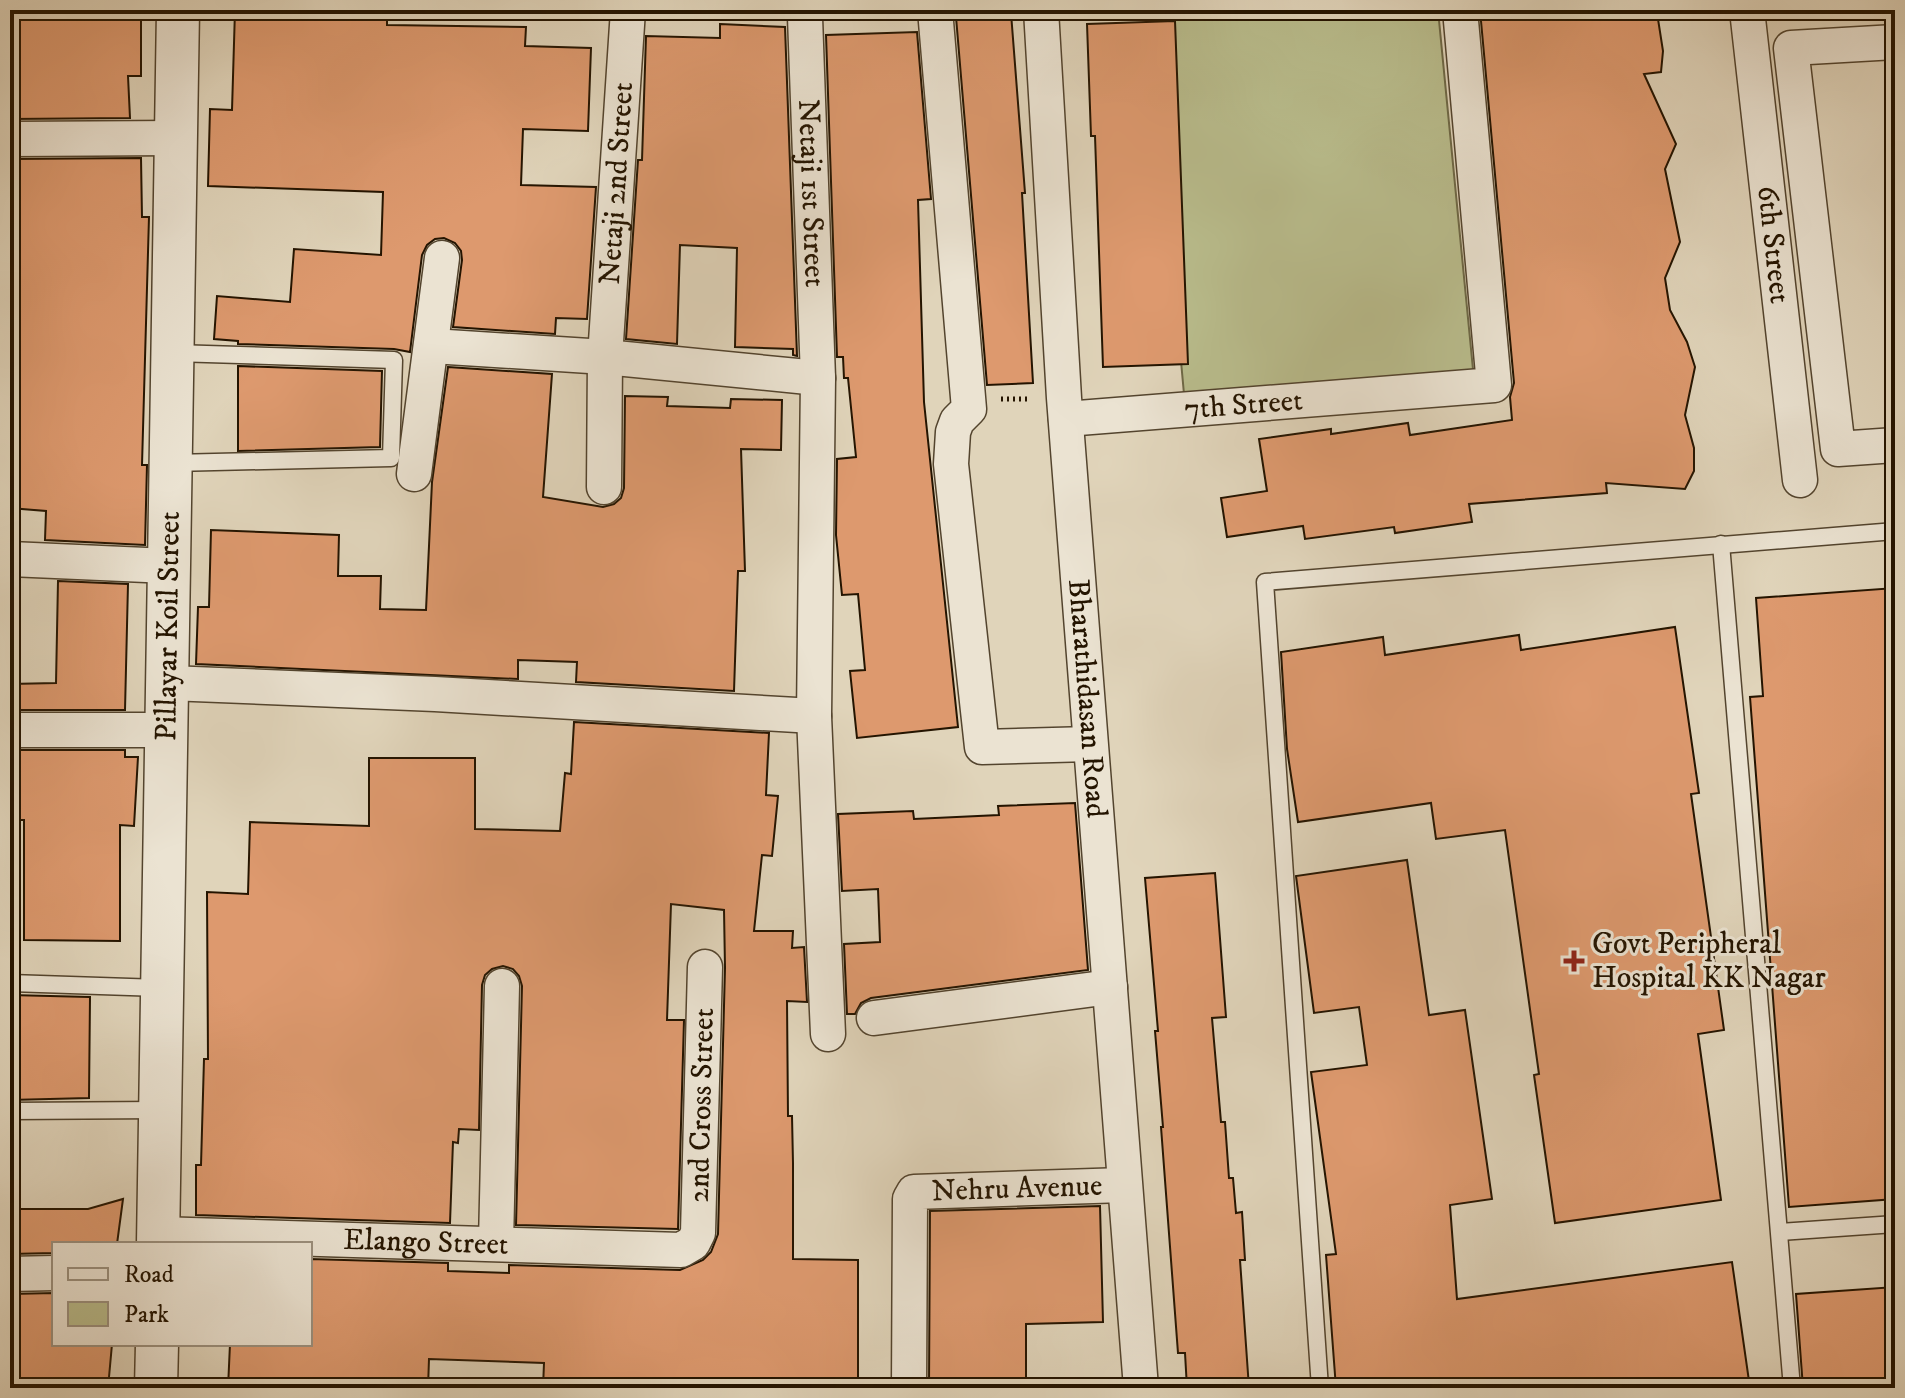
<svg xmlns="http://www.w3.org/2000/svg" width="1905" height="1398" font-family="'IM FELL DW Pica',serif">
<rect width="100%" height="100%" fill="#e0d4ba"/>
<filter id="stains"><feTurbulence type="fractalNoise" baseFrequency=".0025" numOctaves="4"/><feColorMatrix values="0 0 0 0 .2 0 0 0 0 .09 0 0 0 0 .02 0 0 0 .5 -.17"/></filter>
<radialGradient id="worn" r=".72"><stop offset=".6" stop-color="#630" stop-opacity="0"/><stop offset="1" stop-color="#630" stop-opacity=".3"/></radialGradient>
<polygon fill="#b8bb8b" stroke="#6e6846" stroke-width="2" points="1149,10 1438,10 1475,390 1186,416"/>
<g fill="#dd996e" stroke="#241400" stroke-width="2">
<polygon points="16,10 141,10 141,76 128,76 130,118 10,119 10,32 17,32"/>
<polygon points="235,10 387,10 387,25 526,27 525,46 591,48 588,131 523,129 521,185 596,187 587,319 556,318 555,334 453,327 462,260 461,251 455,243 444,238 435,239 427,245 422,255 410,352 394,349 238,344 238,341 214,339 217,296 290,302 294,249 381,255 383,192 208,186 210,109 232,110"/>
<polygon points="1480,10 1649,10 1658,19 1663,51 1661,72 1644,74 1676,144 1665,169 1680,242 1665,278 1670,310 1687,342 1695,367 1685,415 1694,448 1694,471 1685,489 1606,483 1607,493 1469,504 1472,522 1395,533 1394,527 1305,539 1303,526 1227,537 1221,498 1267,491 1259,439 1331,429 1331,434 1408,423 1410,435 1512,420 1510,397 1514,383"/>
<polygon points="1011,13 1025,193 1022,193 1033,383 987,385 956,17"/>
<polygon points="1175,21 1188,364 1103,367 1095,136 1091,136 1087,24"/>
<polygon points="720,24 785,27 797,356 793,355 793,349 735,347 737,248 680,245 677,344 626,339 638,160 642,160 646,36 720,38"/>
<polygon points="917,32 931,199 918,200 924,402 958,727 857,738 850,671 865,670 858,594 842,595 836,535 837,459 856,457 848,378 844,378 843,357 837,357 826,35"/>
<polygon points="141,158 142,217 149,217 142,465 147,465 145,545 45,540 46,511 10,508 10,159"/>
<polygon points="238,366 382,371 380,447 238,451"/>
<polygon points="448,367 552,374 543,497 603,507 614,504 621,498 624,488 625,396 668,397 667,406 730,408 731,399 782,400 781,450 741,449 745,571 738,571 734,691 576,682 577,662 518,660 518,679 196,664 198,607 209,607 211,530 339,535 338,576 381,576 380,609 426,610 432,482"/>
<polygon points="58,581 128,584 125,710 10,710 10,684 56,683"/>
<polygon points="1895,588 1895,1199 1789,1207 1750,697 1763,696 1756,598"/>
<polygon points="1675,627 1699,793 1691,794 1724,1030 1698,1034 1721,1200 1555,1223 1534,1075 1539,1074 1505,830 1436,839 1431,803 1298,822 1287,749 1281,652 1383,637 1385,655 1519,635 1521,650"/>
<polygon points="574,722 769,733 766,795 778,796 772,856 762,855 754,931 793,931 792,948 804,947 807,1002 787,1001 788,1116 792,1116 793,1163 793,1259 858,1260 858,1388 543,1388 544,1363 429,1359 428,1388 228,1388 230,1344 310,1344 310,1259 448,1263 448,1271 509,1273 509,1265 680,1270 703,1260 711,1252 718,1234 725,968 724,910 671,904 667,1020 684,1020 678,1229 516,1225 522,986 519,976 513,969 503,966 492,969 485,975 482,985 479,1130 459,1129 458,1143 453,1142 450,1223 196,1215 196,1165 201,1165 204,1059 208,1059 207,892 248,894 250,822 369,826 369,758 475,758 475,829 560,831 565,773 571,774"/>
<polygon points="11,750 125,750 125,757 138,757 134,826 120,825 120,941 24,940 24,820 10,820"/>
<polygon points="1075,803 1088,970 871,998 861,1003 855,1014 847,1014 844,944 880,942 878,889 842,891 838,814 913,811 914,819 999,815 998,806"/>
<polygon points="1407,860 1429,1015 1465,1010 1492,1199 1450,1205 1457,1299 1732,1262 1750,1388 1336,1388 1326,1255 1336,1254 1311,1072 1367,1065 1359,1007 1314,1013 1296,876"/>
<polygon points="1215,873 1226,1017 1212,1018 1221,1122 1225,1122 1229,1178 1233,1178 1236,1213 1242,1212 1245,1260 1240,1260 1249,1388 1187,1388 1185,1353 1178,1353 1161,1127 1163,1127 1155,1031 1158,1031 1145,878"/>
<polygon points="10,995 90,997 89,1098 10,1100"/>
<polygon points="123,1199 117,1244 54,1244 54,1253 10,1254 10,1209 88,1209"/>
<polygon points="1100,1206 1103,1322 1026,1324 1026,1388 929,1388 930,1211"/>
<polygon points="1895,1287 1895,1388 1803,1388 1796,1294"/>
<polygon points="54,1293 54,1344 112,1344 108,1388 10,1388 10,1294"/>
</g>
<g fill="none" stroke-linecap="round" stroke-linejoin="round">
<defs>
<g id="service">
<polyline points="173,463 391,458 394,360 174,353"/>
<polyline points="1721,544 1792,1388"/>
<polyline points="10,983 160,988"/>
<polyline points="10,1111 160,1110"/>
<polyline points="1780,1232 1895,1224"/>
<polyline points="1320,1388 1265,582 1895,531"/>
</g>
<g id="minor">
<path id="s1" d="M 802,10 L 805,17 L 818,378 L 814,716 L 828,1034"/>
<polyline points="935,10 969,409 957,421 953,432 951,464 982,747 1090,744"/>
<path id="s2" d="M 1041,10 L 1064,398 L 1141,1388"/>
<path id="s3" d="M 1747,10 L 1800,480"/>
<polyline points="1895,42 1791,48 1838,449 1895,445"/>
<polyline points="10,139 176,138"/>
<polyline points="432,346 605,357 818,378"/>
<path id="s4" d="M 1066,419 L 1494,385 L 1460,10"/>
<polyline points="414,474 442,258"/>
<path id="s5" d="M 604,487 L 605,357 L 628,10"/>
<polyline points="10,559 169,566"/>
<polyline points="169,683 435,694 814,716"/>
<polyline points="10,730 167,730"/>
<polyline points="874,1018 1110,987"/>
<path id="s6" d="M 158,1234 L 681,1250 L 693,1243 L 698,1233 L 705,967"/>
<polyline points="496,1243 502,986"/>
<polyline points="10,1274 54,1273"/>
<path id="s7" d="M 909,1388 L 910,1199 L 914,1192 L 1124,1185"/>
</g>
<g id="tertiary">
<path id="s8" d="M 158,1244 L 178,10"/>
<polyline points="156,1388 157,1344"/>
</g>
</defs>
<use href="#service" stroke="#53442e" stroke-width="19"/>
<use href="#minor" stroke="#53442e" stroke-width="37"/>
<use href="#tertiary" stroke="#53442e" stroke-width="45"/>
<polyline stroke="#241400" stroke-width="5" stroke-dasharray="2 4" stroke-linecap="butt" points="1001,399 1031,399"/>
<use href="#service" stroke="#ebe3d2" stroke-width="16"/>
<use href="#minor" stroke="#ebe3d2" stroke-width="34"/>
<use href="#tertiary" stroke="#ebe3d2" stroke-width="42"/>
</g>
<path fill="#8f2418" stroke="#ebe3d2" stroke-width="3" d="M1570 949h8v8h8v8h-8v8h-8v-8h-8v-8h8z"/>
<g text-anchor="middle" dominant-baseline="central" stroke-width="6" stroke-linejoin="round" paint-order="stroke">
<g font-size="30" fill="#241400" stroke="#ebe3d2">
<text stroke="none"><textPath href="#s5" startOffset="304">Netaji 2nd Street</textPath></text>
<text stroke="none"><textPath href="#s1" startOffset="184">Netaji 1st Street</textPath></text>
<text stroke="none"><textPath href="#s3" startOffset="236">6th Street</textPath></text>
<text stroke="none"><textPath href="#s4" startOffset="178">7th Street</textPath></text>
<text stroke="none"><textPath href="#s8" startOffset="618">Pillayar Koil Street</textPath></text>
<text stroke="none"><textPath href="#s2" startOffset="690">Bharathidasan Road</textPath></text>
<text stroke="none"><textPath href="#s6" startOffset="676">2nd Cross Street</textPath></text>
<text stroke="none"><textPath href="#s7" startOffset="300">Nehru Avenue</textPath></text>
<text stroke="none"><textPath href="#s6" startOffset="268">Elango Street</textPath></text>
</g>
<g font-size="30" fill="#241400" stroke="#ebe3d2" text-anchor="start">
<text x="1592" y="944">Govt Peripheral<tspan x="1592" dy="34">Hospital KK Nagar</tspan></text>
</g>
</g>
<rect width="1905" height="1398" fill="none" stroke="#e0d4ba" stroke-width="40"/>
<rect x="12" y="12" width="1881" height="1374" fill="none" stroke="#241400" stroke-width="4"/>
<rect x="20" y="20" width="1865" height="1358" fill="none" stroke="#241400" stroke-width="2"/>
<rect x="52" y="1242" width="260" height="104" fill="#ebe3d2" stroke="#9b907e" stroke-width="2"/>
<rect x="68" y="1268" width="40" height="12" fill="#ebe3d2" stroke="#9b907e" stroke-width="2"/>
<text x="124" y="1282" font-size="24" fill="#241400">Road</text>
<rect x="68" y="1302" width="40" height="24" fill="#b8bb8b" stroke="#9b907e" stroke-width="2"/>
<text x="124" y="1322" font-size="24" fill="#241400">Park</text>
<rect width="100%" height="100%" filter="url(#stains)"/>
<rect width="100%" height="100%" fill="url(#worn)"/>
</svg>
